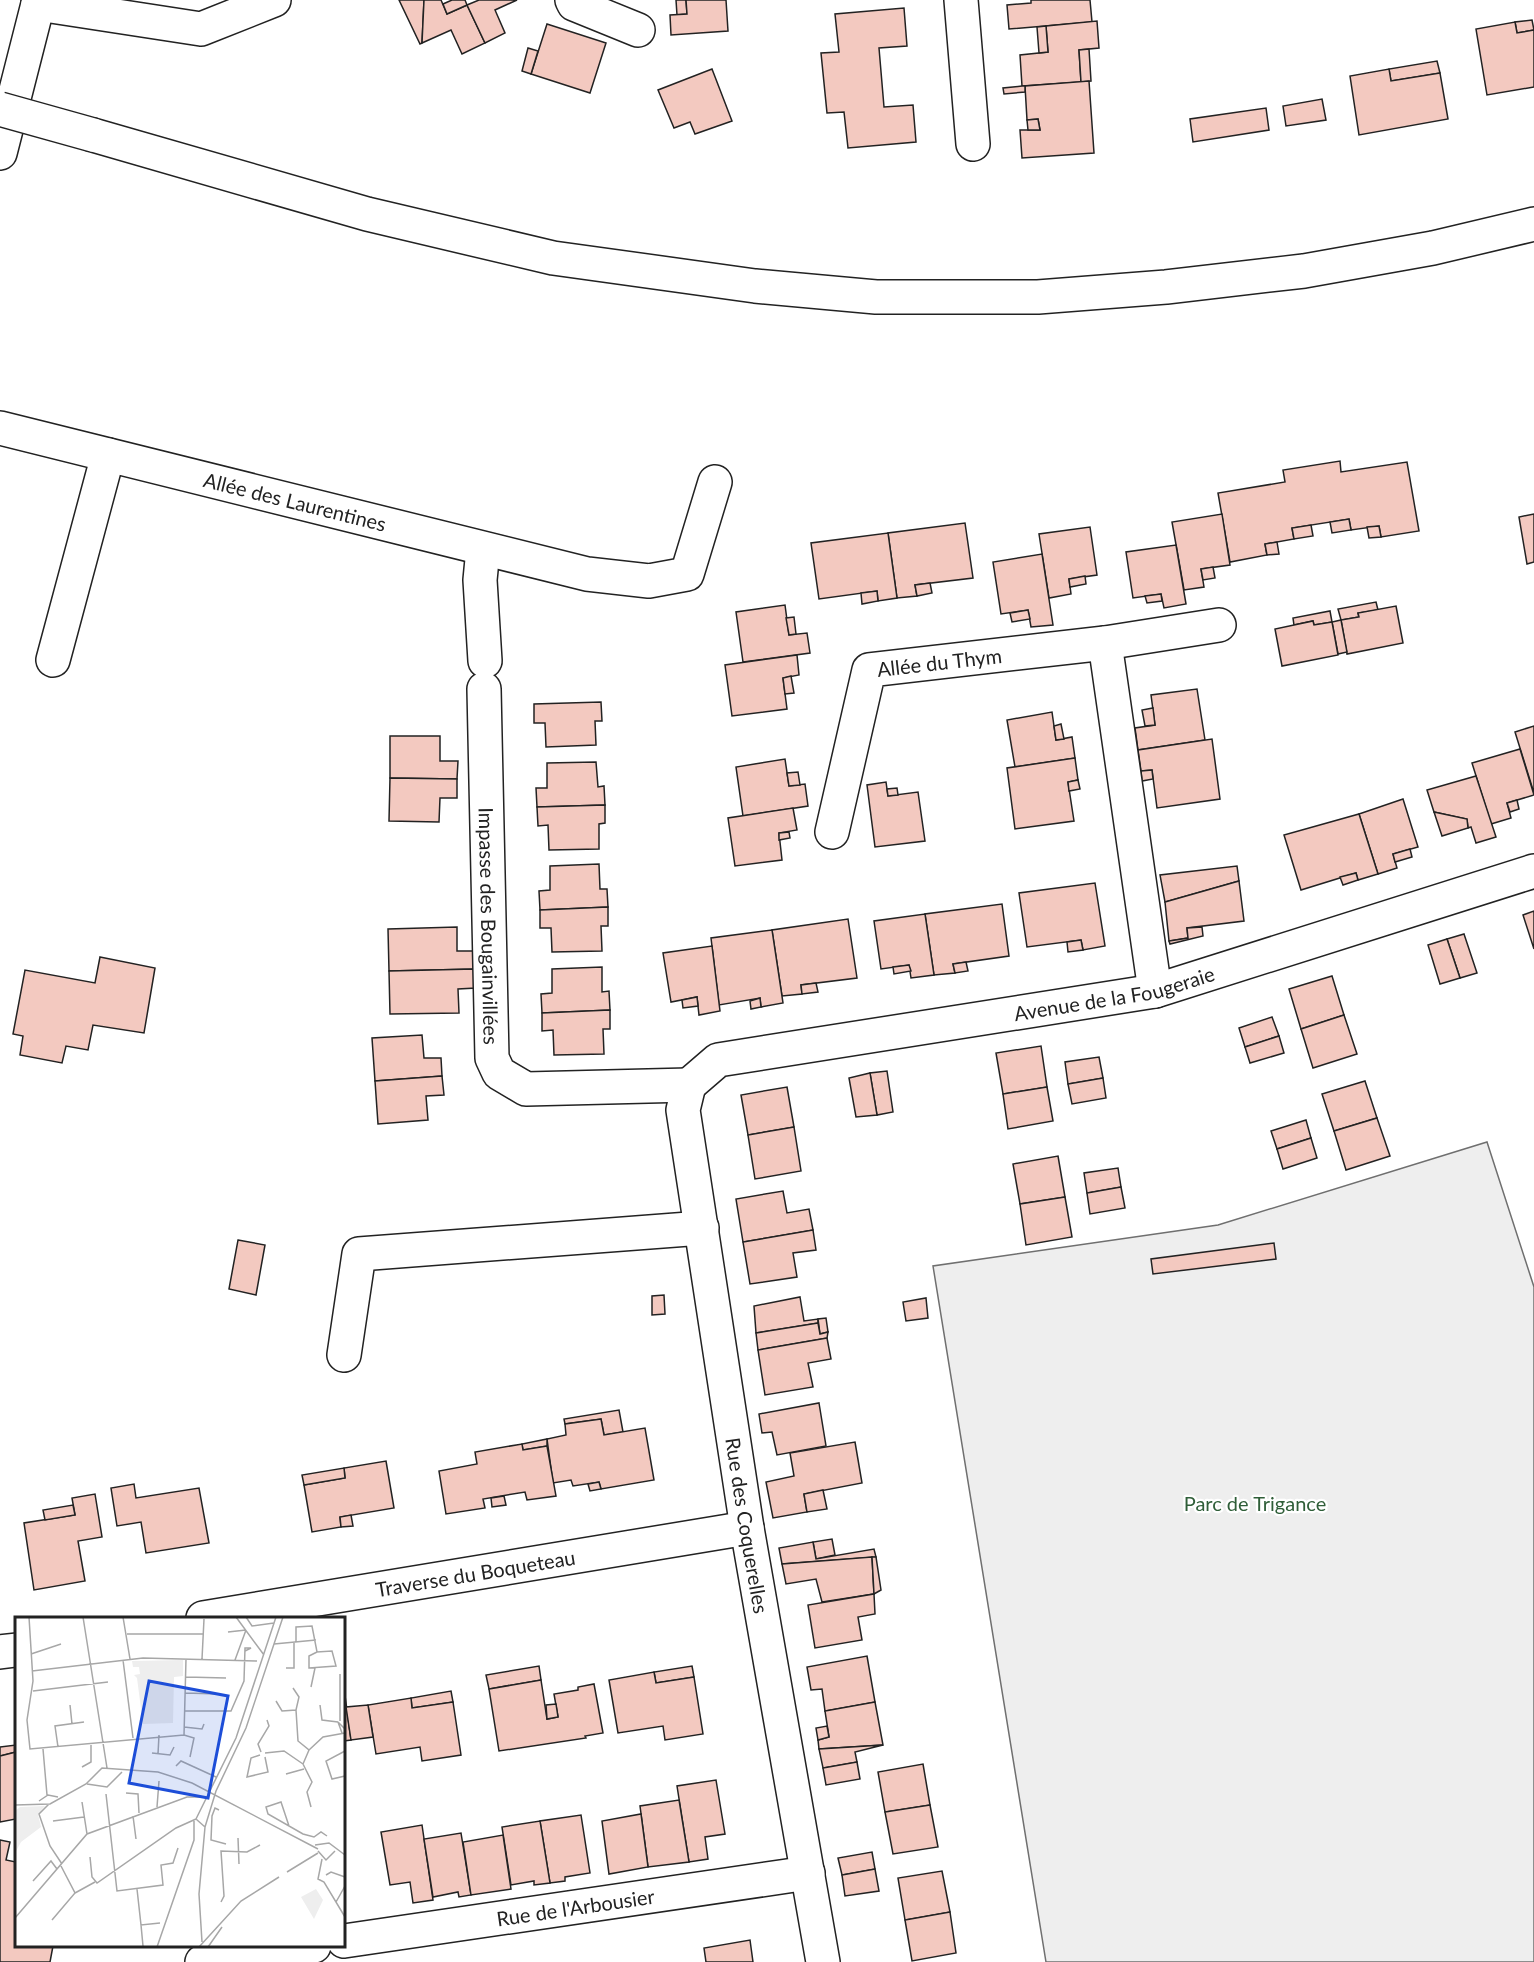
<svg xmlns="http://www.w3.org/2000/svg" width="1534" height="1962" font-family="Lato,sans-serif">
<rect width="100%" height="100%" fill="#fff"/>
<polygon fill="#eee" stroke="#6f6f6f" stroke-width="1.5" points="1487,1142 1534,1287 1534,1962 1046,1962 933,1266 1218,1225"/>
<g fill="#f3c9c0" stroke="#222" stroke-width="1.5">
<polygon points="399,0 424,0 422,43 420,44"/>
<polygon points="424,0 441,0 447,14 467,5 485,43 462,54 451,30 422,43"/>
<polygon points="452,0 465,0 467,5 447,14 443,4"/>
<polygon points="479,0 517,0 495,10 505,33 485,43 467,5"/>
<polygon points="676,0 686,0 687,14 677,15"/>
<polygon points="686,0 726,0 728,31 671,35 670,15 687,14"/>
<polygon points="1031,0 1090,0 1092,22 1009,29 1007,5 1031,3"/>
<polygon points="904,8 907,46 879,48 884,107 913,105 916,142 848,148 844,112 827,113 821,53 839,52 835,14"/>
<polygon points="1532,20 1534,30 1517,33 1515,22"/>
<polygon points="1097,21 1099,48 1079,50 1081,82 1022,86 1020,55 1048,52 1046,26"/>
<polygon points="1515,22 1517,33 1534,30 1534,87 1487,95 1476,29"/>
<polygon points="547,24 606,43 590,93 531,74"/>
<polygon points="1046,26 1048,52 1039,53 1037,27"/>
<polygon points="528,48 538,51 531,74 522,71"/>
<polygon points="1089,49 1091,81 1081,82 1079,50"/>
<polygon points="1437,61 1440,73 1391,81 1389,69"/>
<polygon points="712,69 732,121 695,134 690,122 674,128 658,90"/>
<polygon points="1389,69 1391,81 1440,73 1448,119 1359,135 1350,76"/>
<polygon points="1089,81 1094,153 1022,158 1020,130 1040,130 1038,119 1027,120 1025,86"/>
<polygon points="1022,86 1025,86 1025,92 1004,94 1003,88"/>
<polygon points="1322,99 1326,120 1286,126 1283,106"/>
<polygon points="1266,108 1269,130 1193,142 1190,119"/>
<polygon points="1038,119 1040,130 1028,130 1027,120"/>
<polygon points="1340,461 1341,472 1407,462 1419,531 1381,537 1379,526 1351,530 1349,519 1292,528 1294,539 1265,544 1267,555 1230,562 1218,493 1285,482 1283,470"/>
<polygon points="1222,514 1230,565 1201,569 1204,587 1184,590 1172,522"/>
<polygon points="1534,514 1534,562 1527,564 1519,517"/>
<polygon points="1349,519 1351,530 1332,533 1330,522"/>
<polygon points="965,523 973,578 915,585 917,596 897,598 888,533"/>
<polygon points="1311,525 1313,536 1294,539 1292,528"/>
<polygon points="1379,526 1381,537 1369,538 1367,527"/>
<polygon points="1090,527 1097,575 1069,579 1071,594 1049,598 1039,534"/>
<polygon points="888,533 897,598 878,601 877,591 819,599 811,543"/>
<polygon points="1277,542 1279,554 1267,555 1265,544"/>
<polygon points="1176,545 1186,604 1164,608 1161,594 1133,598 1126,552"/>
<polygon points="1042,554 1053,625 1031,627 1028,610 1001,614 993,562"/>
<polygon points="1213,567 1215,578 1203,580 1201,569"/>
<polygon points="1085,576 1086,584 1070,587 1069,579"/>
<polygon points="930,583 932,593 917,596 915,585"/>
<polygon points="877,591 878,601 862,604 861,593"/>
<polygon points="1161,594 1162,601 1147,603 1145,596"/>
<polygon points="1376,602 1378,610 1358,613 1359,617 1341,620 1338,609"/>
<polygon points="785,605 789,635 807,633 810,653 743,662 736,612"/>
<polygon points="1396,606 1403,643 1347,654 1341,620 1359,617 1358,613"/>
<polygon points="1028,610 1030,619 1012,622 1010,613"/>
<polygon points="1330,611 1332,622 1314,625 1313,621 1294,625 1293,618"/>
<polygon points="794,617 796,634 789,635 786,618"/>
<polygon points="1341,620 1347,652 1338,654 1332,622"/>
<polygon points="1313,621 1314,625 1332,622 1338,655 1282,666 1275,629"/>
<polygon points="797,655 799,675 783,678 787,709 732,716 725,665"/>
<polygon points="791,676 794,693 785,694 783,678"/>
<polygon points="1197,689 1205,740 1138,750 1135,728 1155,725 1151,695"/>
<polygon points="601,702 602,721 595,721 596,745 546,747 545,723 534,723 534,704"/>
<polygon points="1153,708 1155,725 1145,726 1142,710"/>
<polygon points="1052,712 1056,740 1072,737 1075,758 1015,767 1007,720"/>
<polygon points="1061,724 1064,739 1056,740 1054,726"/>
<polygon points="1534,726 1534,793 1515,732"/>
<polygon points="390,736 440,736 440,761 458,761 457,779 390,778"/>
<polygon points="1212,739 1220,799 1157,808 1152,770 1141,771 1138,750"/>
<polygon points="1520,749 1534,795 1507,803 1511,818 1491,824 1472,763"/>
<polygon points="1075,758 1078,780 1068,782 1074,821 1015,829 1007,768"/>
<polygon points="785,759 789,786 805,784 808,806 743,816 736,767"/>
<polygon points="596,762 598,787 604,786 605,805 537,807 536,788 547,788 547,763"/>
<polygon points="1152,770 1153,779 1142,781 1141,771"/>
<polygon points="798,772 800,785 789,786 787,773"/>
<polygon points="1476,776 1496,837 1476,843 1471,827 1468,828 1467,819 1434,812 1427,790"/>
<polygon points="390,778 457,779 457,798 440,798 439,822 389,821"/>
<polygon points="1078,780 1080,789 1069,791 1068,782"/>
<polygon points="886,782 888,796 918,792 925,841 875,847 867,785"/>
<polygon points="897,788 898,795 888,796 887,789"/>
<polygon points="1403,799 1418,847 1393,854 1397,868 1378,874 1359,814"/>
<polygon points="1517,800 1519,809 1510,812 1507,803"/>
<polygon points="605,805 605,823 599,824 599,849 549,850 548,825 538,826 537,807"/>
<polygon points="793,808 797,830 779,833 782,860 735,866 728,818"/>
<polygon points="1434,812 1467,819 1468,828 1442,836"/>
<polygon points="1359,814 1378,874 1358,880 1356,873 1301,890 1284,835"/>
<polygon points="789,832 790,838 779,840 779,833"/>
<polygon points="1410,849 1412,857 1395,862 1393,854"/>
<polygon points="599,864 600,889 607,889 608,907 540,910 539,891 550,890 550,866"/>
<polygon points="1237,866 1239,881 1165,902 1160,875"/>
<polygon points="1356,873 1358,880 1343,885 1340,877"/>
<polygon points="1239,881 1244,921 1187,928 1188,938 1169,941 1165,902"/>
<polygon points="1095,883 1105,946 1083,950 1081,940 1027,947 1019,893"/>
<polygon points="1002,904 1009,956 953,964 955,973 934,975 925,914"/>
<polygon points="608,907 608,926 601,926 602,951 552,952 551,928 540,928 540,910"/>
<polygon points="1534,911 1534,949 1523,915"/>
<polygon points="925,914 934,975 911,978 909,965 881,969 874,921"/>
<polygon points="848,919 857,978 801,985 802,994 782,996 772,930"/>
<polygon points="457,927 457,951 475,951 475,969 389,971 388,929"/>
<polygon points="1202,927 1203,936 1170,944 1169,941 1188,938 1187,928"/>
<polygon points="772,930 783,1003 761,1007 760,998 719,1005 711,938"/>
<polygon points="1464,934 1477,973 1460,978 1447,939"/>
<polygon points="1447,939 1460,978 1440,984 1428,945"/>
<polygon points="1081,940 1083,950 1068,952 1067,942"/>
<polygon points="712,946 720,1011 699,1015 697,997 671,1002 663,953"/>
<polygon points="100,957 155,968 144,1033 93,1025 88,1050 66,1046 62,1063 20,1055 23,1036 13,1034 25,970 95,983"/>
<polygon points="966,962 968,971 955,973 953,964"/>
<polygon points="909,965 911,971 894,974 893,967"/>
<polygon points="602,967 602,992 609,991 610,1010 542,1013 541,994 552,993 552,969"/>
<polygon points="475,969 476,988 458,989 459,1013 390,1014 389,971"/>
<polygon points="1332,976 1344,1015 1301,1029 1289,989"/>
<polygon points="816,983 818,992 802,994 801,985"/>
<polygon points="697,997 698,1006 683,1008 682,1000"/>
<polygon points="760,998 761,1007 751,1009 750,1001"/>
<polygon points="610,1010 610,1029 603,1029 604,1054 554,1055 553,1030 542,1031 542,1013"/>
<polygon points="1344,1015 1357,1054 1313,1068 1301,1029"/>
<polygon points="1272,1017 1279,1036 1245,1047 1239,1028"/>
<polygon points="422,1035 424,1058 441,1058 442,1076 375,1081 372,1038"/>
<polygon points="1279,1036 1284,1053 1250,1063 1245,1047"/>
<polygon points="1041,1046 1047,1087 1003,1094 996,1053"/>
<polygon points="1099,1057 1103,1078 1068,1084 1065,1062"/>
<polygon points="887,1071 893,1112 877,1115 870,1073"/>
<polygon points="870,1073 877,1115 856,1117 849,1078"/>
<polygon points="442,1076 444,1095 426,1096 428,1120 378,1124 375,1081"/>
<polygon points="1103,1078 1106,1098 1072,1104 1068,1084"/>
<polygon points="1365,1081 1377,1118 1334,1131 1322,1094"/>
<polygon points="787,1087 794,1127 748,1135 741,1095"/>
<polygon points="1047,1087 1053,1121 1008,1129 1003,1094"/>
<polygon points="1377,1118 1390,1156 1346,1170 1334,1131"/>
<polygon points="1306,1120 1311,1138 1277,1149 1271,1131"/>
<polygon points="794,1127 801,1171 755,1179 748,1135"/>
<polygon points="1311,1138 1317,1158 1283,1169 1277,1149"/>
<polygon points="1058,1156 1065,1197 1020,1204 1013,1164"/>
<polygon points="1118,1168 1121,1187 1087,1193 1084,1173"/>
<polygon points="1121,1187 1125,1208 1090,1214 1087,1193"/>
<polygon points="783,1191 787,1213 809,1209 813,1230 743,1242 736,1199"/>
<polygon points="1065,1197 1072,1237 1026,1245 1020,1204"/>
<polygon points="813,1230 816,1250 793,1253 797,1277 750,1284 743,1242"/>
<polygon points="238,1240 265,1245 256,1295 229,1289"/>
<polygon points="1274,1243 1276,1259 1153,1274 1151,1259"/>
<polygon points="664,1295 665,1314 652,1315 652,1296"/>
<polygon points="800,1297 804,1321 818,1319 818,1323 756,1333 754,1306"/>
<polygon points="926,1298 928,1318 906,1321 903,1302"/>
<polygon points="826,1318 828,1332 820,1334 818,1319"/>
<polygon points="818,1323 820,1334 828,1332 827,1338 758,1350 756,1333"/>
<polygon points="827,1338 831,1359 808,1363 813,1387 765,1395 758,1350"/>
<polygon points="819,1403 826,1446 777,1455 772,1432 762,1433 759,1414"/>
<polygon points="619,1410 623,1432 604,1435 601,1419 565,1424 564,1419"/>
<polygon points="601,1419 604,1435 645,1428 654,1480 601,1489 599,1482 573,1486 571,1480 553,1483 547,1439 566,1435 565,1424"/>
<polygon points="547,1439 547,1446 523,1450 522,1444"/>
<polygon points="855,1442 862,1483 804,1494 807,1512 773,1518 766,1482 794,1476 790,1453"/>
<polygon points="522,1444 523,1450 547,1446 556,1496 527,1500 525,1492 483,1499 485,1508 446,1514 439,1471 477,1464 475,1452"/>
<polygon points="386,1461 394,1508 340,1517 341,1527 312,1532 304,1485 345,1478 344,1468"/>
<polygon points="344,1468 345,1478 304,1485 302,1475"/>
<polygon points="599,1482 601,1489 590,1491 588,1484"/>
<polygon points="134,1484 136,1498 199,1488 209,1543 146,1553 141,1522 117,1526 111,1488"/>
<polygon points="823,1490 827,1509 807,1512 804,1494"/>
<polygon points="95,1494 102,1537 78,1541 85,1581 34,1590 24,1523 75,1515 72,1498"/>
<polygon points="504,1496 506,1505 492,1507 491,1498"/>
<polygon points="73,1505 75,1515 45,1520 43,1510"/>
<polygon points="351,1515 353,1526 341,1527 340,1517"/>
<polygon points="832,1539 835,1555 816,1559 813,1542"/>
<polygon points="813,1542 816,1559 874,1549 876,1557 782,1564 779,1548"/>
<polygon points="872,1557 874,1594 822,1602 816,1579 786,1584 782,1564"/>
<polygon points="872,1557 876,1557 881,1590 874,1594"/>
<polygon points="874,1594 875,1614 858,1617 862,1640 815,1648 808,1605"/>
<polygon points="867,1656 875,1702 825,1711 822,1689 811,1690 807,1667"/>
<polygon points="539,1666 541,1680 489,1689 486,1675"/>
<polygon points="692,1666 694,1677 656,1683 654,1672"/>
<polygon points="654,1672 656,1683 694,1677 703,1734 665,1740 663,1726 618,1733 609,1680"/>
<polygon points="541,1680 547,1719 558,1717 554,1694 578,1690 578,1687 594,1684 603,1733 585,1736 586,1738 499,1751 489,1689"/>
<polygon points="344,1688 351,1740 344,1741"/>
<polygon points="451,1691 453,1702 412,1708 411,1698"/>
<polygon points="411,1698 412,1708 453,1702 461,1755 422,1761 420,1747 376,1754 368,1705"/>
<polygon points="875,1702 883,1745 819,1749 818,1740 829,1737 825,1711"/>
<polygon points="556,1704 558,1717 547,1719 546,1705"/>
<polygon points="368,1705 373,1737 351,1740 346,1707"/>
<polygon points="827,1726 829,1737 818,1740 816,1728"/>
<polygon points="16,1745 16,1752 0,1756 0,1747"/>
<polygon points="883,1745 855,1752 857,1762 823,1768 819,1749"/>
<polygon points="16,1752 16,1819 0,1822 0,1756"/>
<polygon points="857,1762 860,1779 826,1785 823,1768"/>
<polygon points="923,1764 930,1805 885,1812 878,1772"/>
<polygon points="716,1780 725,1834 705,1837 708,1859 689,1862 677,1786"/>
<polygon points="679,1800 689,1862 648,1867 640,1806"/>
<polygon points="930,1805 938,1847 893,1854 885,1812"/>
<polygon points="641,1814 648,1867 609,1874 602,1821"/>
<polygon points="581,1815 590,1873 565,1877 565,1881 550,1883 540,1821"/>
<polygon points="540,1821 550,1883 534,1885 534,1881 511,1885 502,1827"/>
<polygon points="422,1825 433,1900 413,1903 410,1882 390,1885 381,1832"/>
<polygon points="461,1833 471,1895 459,1897 458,1892 433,1897 424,1839"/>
<polygon points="503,1835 511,1889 471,1895 463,1842"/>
<polygon points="0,1840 10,1842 6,1860 16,1862 16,1946 53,1946 50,1962 0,1962"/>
<polygon points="872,1852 875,1869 842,1875 838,1858"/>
<polygon points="875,1869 879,1891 845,1896 842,1875"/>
<polygon points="942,1871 950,1912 905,1920 898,1878"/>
<polygon points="950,1912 956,1953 912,1961 905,1920"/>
<polygon points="750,1940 753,1962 706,1962 704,1948"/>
</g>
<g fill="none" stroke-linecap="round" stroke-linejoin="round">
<defs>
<g id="street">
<polyline points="572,0 574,4 638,30"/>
<polyline points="961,0 973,144"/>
<polyline points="38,4 201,29 274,0"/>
<polyline points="0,153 39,0"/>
<path id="s1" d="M 0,428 L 587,574 L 649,581 L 687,574 L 715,482"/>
<polyline points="483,549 480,580 485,661"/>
<polyline points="1105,643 1155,991"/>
<polyline points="53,660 108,455"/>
<path id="s2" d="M 484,689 L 492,1058 L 499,1073 L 526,1089 L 689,1085"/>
<path id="s3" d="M 832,832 L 869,670 L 1105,643 L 1219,625"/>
<path id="s4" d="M 689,1085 L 683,1110 L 747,1528 L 823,1962"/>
<path id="s5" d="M 689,1085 L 718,1060 L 1155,991 L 1534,871"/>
<polyline points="344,1355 359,1254 702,1228"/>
<path id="s6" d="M 203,1618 L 747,1528"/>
<polyline points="0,1652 16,1650"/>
<path id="s7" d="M 344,1941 L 808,1873"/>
<polyline points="202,1962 314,1946"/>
</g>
<polyline id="primary" points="93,135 367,214 553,258 755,286 876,297 1038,297 1166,287 1304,271 1433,248 1534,224"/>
</defs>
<use href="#street" stroke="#222" stroke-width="36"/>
<use href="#primary" stroke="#222" stroke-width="36"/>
<use href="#street" stroke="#fff" stroke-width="33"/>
<use href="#primary" stroke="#fff" stroke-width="33"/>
<defs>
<polyline id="primary-bridge" points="0,109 93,135"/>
</defs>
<use href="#primary-bridge" stroke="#222" stroke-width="36" stroke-linecap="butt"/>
<use href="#primary-bridge" stroke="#fff" stroke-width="33"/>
</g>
<g text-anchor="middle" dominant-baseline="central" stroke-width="4.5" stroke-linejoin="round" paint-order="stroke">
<g font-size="20" fill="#222" stroke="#fff">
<text stroke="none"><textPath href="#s1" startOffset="304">Allée des Laurentines</textPath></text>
<text stroke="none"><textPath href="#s3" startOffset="237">Allée du Thym</textPath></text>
<text stroke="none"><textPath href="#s2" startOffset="237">Impasse des Bougainvillées</textPath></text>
<text stroke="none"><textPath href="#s5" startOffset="440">Avenue de la Fougeraie</textPath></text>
<text stroke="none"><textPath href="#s4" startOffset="446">Rue des Coquerelles</textPath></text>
<text stroke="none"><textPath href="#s6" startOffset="276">Traverse du Boqueteau</textPath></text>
<text stroke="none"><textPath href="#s7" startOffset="234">Rue de l'Arbousier</textPath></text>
</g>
<g font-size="20" fill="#2f5e38" stroke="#fff">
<text x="1255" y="1503">Parc de Trigance</text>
</g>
</g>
<g transform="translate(15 1617)">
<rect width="330" height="330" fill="#fff"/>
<path d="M 168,43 L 168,59 L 159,60 L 158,106 L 128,107 L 122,61 L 119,58 L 125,57 L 124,50 L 118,50 L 117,44 ZM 30,189 L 23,197 L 26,210 L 6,225 L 0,236 L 0,194 L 5,190 ZM 301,272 L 308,283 L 299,302 L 286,280 Z" fill="#eee"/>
<path fill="none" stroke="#a7a7a7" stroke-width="1.5" d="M 14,0 L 18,64 L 12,103 L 15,132 L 169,118 L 179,121 L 175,140M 68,0 L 92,151M 108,0 L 115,42M 221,0 L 249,38M 231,0 L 237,9 L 259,6M 213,15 L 231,13M 112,17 L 188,17M 281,25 L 281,10 L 297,9 L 302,35 L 317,34 L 321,49 L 294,51 L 294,39 L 302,35M 259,27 L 301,23M 16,37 L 46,27M 187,42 L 189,2M 108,43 L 118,121M 220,43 L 231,13M 271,51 L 279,51 L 279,25M 17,54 L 128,41 L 242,44M 325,57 L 325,104M 171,60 L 211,61M 296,70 L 300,51M 18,74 L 93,65M 170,76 L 204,77M 261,84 L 267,94 L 281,93 L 284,80 L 278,71M 55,88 L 57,107M 305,88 L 307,103 L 323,105M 281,93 L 283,124 L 294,133 L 288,147M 170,94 L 216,94 L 229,64 L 230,31 L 236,31 L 230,34M 169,110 L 187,112 L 189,107M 327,116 L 323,105 L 330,112M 169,118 L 171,42M 43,130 L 40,109 L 69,105M 28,132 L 32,178M 294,133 L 308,120 L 330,116M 330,134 L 311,144 L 317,162 L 330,159M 246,135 L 243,127 L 254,109 L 252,103M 137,136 L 155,138 L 159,130M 250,136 L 269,134 L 288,147M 143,137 L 144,118M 245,138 L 236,141 L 232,160 L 253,155 L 250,140M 288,147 L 297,165 L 292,175 L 296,190M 161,149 L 166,144 L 201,160M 67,150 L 76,145 L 76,126M 271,157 L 289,152M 72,167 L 92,170 L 107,155M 111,176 L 123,177 L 124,196M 91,177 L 102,274 L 148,268 L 146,248 L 158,246 L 163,231M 24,184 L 33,178 L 43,180M 67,185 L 72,217M 34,187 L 24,197 L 35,229 L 47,247M 0,188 L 35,187 L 71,167 L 87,151 L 143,155 L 177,166 L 303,232M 142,190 L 144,164M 204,193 L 200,191 L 197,199 L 196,223 L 211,227M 118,199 L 121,222M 181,202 L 221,121 L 261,0M 181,202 L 190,210 L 184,277 L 187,325M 38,204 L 69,200M 274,209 L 266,185 L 251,190 L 253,197 L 288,217 L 299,220 L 306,215 L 312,219M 190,210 L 201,174 L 231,111 L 268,0M 223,221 L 224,247M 300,228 L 314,226 L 330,238M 303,234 L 311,243 L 320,234M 75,240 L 77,260 L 82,266 L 161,211 L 181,202M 307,242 L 303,262 L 309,265 L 330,300M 272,255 L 303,236M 311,258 L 316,255 L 330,260M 18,264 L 36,244 L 42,252M 122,272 L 126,308 L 145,306M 60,276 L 80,265M 206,285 L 209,279 L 206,234 L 232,235 L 245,228M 321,285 L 330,269M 0,301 L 72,217 L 172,180 L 191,180M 37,303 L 60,276 L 46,249M 126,308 L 128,329M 142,330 L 179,223 L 179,204M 184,330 L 226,284 L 264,260M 193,330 L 207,310"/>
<path fill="#1d4ed8" fill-opacity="0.15" stroke="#1d4ed8" stroke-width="3" d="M 134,64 L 213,79 L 193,181 L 114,166 Z"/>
<rect width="330" height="330" fill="none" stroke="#222" stroke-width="3"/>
</g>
</svg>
